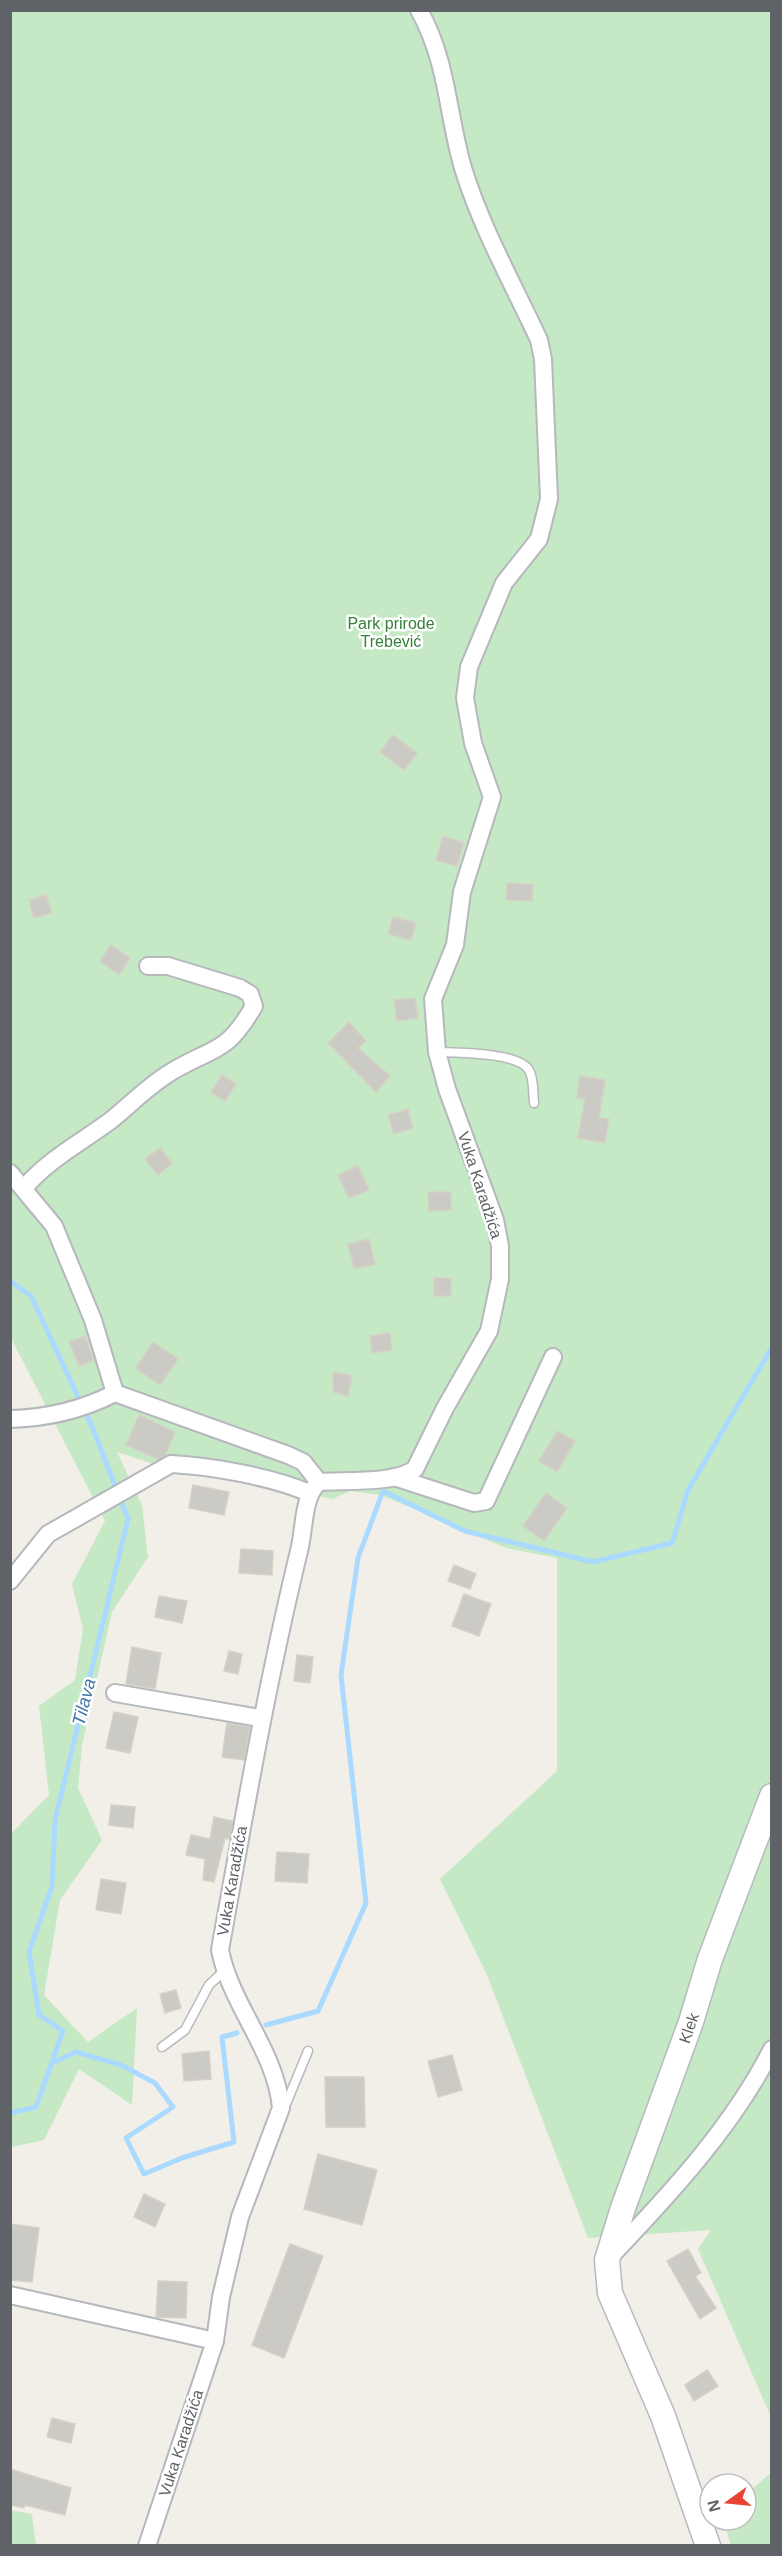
<svg xmlns="http://www.w3.org/2000/svg" width="782" height="2556" font-family="Helvetica,sans-serif">
<rect width="100%" height="100%" fill="#f1efe8"/>
<g fill="#c5e8c5">
<polygon points="11,11 771,11 771,2417 698,2249 711,2230 588,2238 487,1975 440,1879 557,1771 557,1558 506,1548 381,1495 350,1491 332,1499 305,1493 175,1471 117,1452 142,1505 148,1557 112,1612 82,1745 78,1788 102,1840 60,1900 44,1995 88,2042 137,2008 132,2105 79,2069 44,2140 11,2147 11,1834 49,1795 39,1706 75,1680 83,1629 72,1584 105,1521 11,1338"/>
<polygon points="771,2473 771,2545 731,2545 723,2520 746,2520 746,2494"/>
<polygon points="10,2510 32,2514 36,2545 11,2545"/>
</g>
<g fill="none" stroke-linecap="round" stroke-linejoin="round">
<g stroke="#aadaff" stroke-width="5">
<polyline points="10,1281 31,1296 93,1429 128,1519 55,1820 52,1886 29,1952 39,2015 63,2031 36,2107 10,2113"/>
<polyline points="266,2025 318,2011 366,1903 341,1675 358,1558 383,1491 465,1531 593,1562 672,1543 688,1490 772,1347"/>
<polyline points="52,2063 76,2052 121,2065 155,2083 173,2107 126,2138 144,2174 182,2158 234,2142 222,2037 237,2033"/>
</g>
</g>
<g fill="#cccac5" stroke="#d6d1c6" stroke-width="1.5">
<polygon points="393,735 417,753 404,770 380,752"/>
<polygon points="443,836 464,843 457,866 436,860"/>
<polygon points="507,883 533,885 532,901 506,900"/>
<polygon points="46,895 52,913 34,918 29,900"/>
<polygon points="393,917 416,923 411,940 388,934"/>
<polygon points="111,945 130,958 119,975 100,961"/>
<polygon points="415,998 418,1018 397,1021 394,1000"/>
<polygon points="349,1022 366,1041 358,1048 390,1076 376,1092 328,1043"/>
<polygon points="222,1075 236,1084 225,1101 211,1092"/>
<polygon points="580,1076 605,1080 599,1118 609,1119 605,1143 578,1138 585,1099 577,1098"/>
<polygon points="408,1109 413,1128 394,1134 388,1115"/>
<polygon points="160,1148 172,1163 158,1175 145,1159"/>
<polygon points="358,1166 369,1190 349,1198 338,1175"/>
<polygon points="428,1192 451,1192 451,1210 429,1211"/>
<polygon points="369,1239 375,1264 354,1269 348,1244"/>
<rect x="434" y="1278" width="17" height="18"/>
<polygon points="390,1333 392,1350 372,1353 370,1336"/>
<polygon points="85,1336 94,1360 79,1366 69,1342"/>
<polygon points="153,1342 178,1359 160,1385 136,1368"/>
<polygon points="333,1372 352,1376 348,1396 333,1392"/>
<polygon points="139,1415 175,1432 165,1456 158,1459 126,1445"/>
<polygon points="557,1431 575,1441 557,1472 539,1461"/>
<polygon points="193,1485 229,1492 224,1515 189,1508"/>
<polygon points="546,1493 567,1508 544,1541 523,1526"/>
<polygon points="241,1549 273,1551 272,1575 239,1573"/>
<polygon points="454,1565 476,1574 470,1589 448,1581"/>
<polygon points="464,1594 491,1604 479,1636 452,1626"/>
<polygon points="159,1596 187,1601 182,1623 155,1617"/>
<polygon points="132,1647 161,1653 155,1689 126,1684"/>
<polygon points="229,1651 242,1654 238,1674 224,1671"/>
<polygon points="297,1655 313,1657 310,1683 294,1681"/>
<polygon points="114,1712 138,1717 130,1753 106,1748"/>
<polygon points="227,1723 250,1727 244,1760 222,1757"/>
<polygon points="111,1805 135,1807 133,1828 109,1825"/>
<polygon points="214,1817 233,1821 229,1839 225,1838 214,1882 203,1880 205,1859 186,1855 191,1835 210,1839"/>
<polygon points="277,1852 309,1854 307,1883 275,1881"/>
<polygon points="101,1879 126,1883 121,1914 96,1910"/>
<polygon points="176,1990 181,2008 165,2013 160,1994"/>
<polygon points="209,2051 211,2079 184,2081 182,2054"/>
<polygon points="452,2055 462,2090 438,2097 428,2061"/>
<polygon points="325,2077 364,2077 365,2127 326,2127"/>
<polygon points="318,2154 377,2170 362,2225 304,2209"/>
<polygon points="144,2194 165,2204 155,2227 134,2217"/>
<polygon points="10,2224 39,2228 32,2282 10,2280"/>
<polygon points="290,2244 323,2256 284,2358 252,2345"/>
<polygon points="688,2249 701,2273 695,2276 716,2308 700,2319 667,2261"/>
<polygon points="158,2281 187,2282 186,2318 156,2317"/>
<polygon points="707,2370 718,2386 694,2401 685,2385"/>
<polygon points="52,2418 75,2424 71,2443 47,2437"/>
<polygon points="10,2469 71,2488 65,2515 25,2505 24,2508 10,2505"/>
</g>
<g fill="none" stroke-linecap="round" stroke-linejoin="round">
<defs>
<g id="lane">
<path d="M 437,1052 C 457,1053 518,1052 529,1070 C 534,1078 533,1094 534,1103"/>
<polyline points="162,2047 185,2030 209,1985 224,1971"/>
<polyline points="281,2108 286,2104 308,2051"/>
</g>
<g id="street">
<path d="M 10,1173 L 54,1226 L 93,1320 L 115,1393 L 288,1455 L 303,1462 L 319,1482 C 302,1497 305,1529 299,1551 C 267,1683 244,1816 220,1950 C 231,2006 276,2051 281,2108 L 240,2217 L 221,2297 L 215,2341 L 147,2546"/>
<path d="M 24,1188 C 49,1159 80,1143 110,1121 C 131,1104 148,1086 171,1072 C 214,1046 226,1055 254,1006 L 250,994 L 240,988 L 168,966 L 148,966"/>
<path d="M 10,1419 C 48,1418 82,1410 115,1393"/>
<polyline points="394,1477 474,1503 486,1501 553,1357"/>
<path d="M 319,1482 C 345,1480 395,1484 415,1469 L 445,1408 L 489,1331 L 500,1279 L 500,1246 L 495,1220 L 447,1089 L 437,1052 L 433,999 L 455,945 L 462,892 L 492,797 L 473,743 L 465,698 L 469,667 L 504,583 L 539,539 L 549,499 L 543,359 L 539,340 C 513,284 481,227 463,168 C 447,113 448,62 419,10"/>
<path d="M 10,1581 L 48,1534 L 171,1464 C 211,1466 273,1477 309,1493"/>
<polyline points="115,1693 260,1718"/>
<path d="M 611,2256 C 671,2193 733,2126 772,2049"/>
<polyline points="10,2295 215,2341"/>
</g>
<polyline id="secondary" points="708,2546 663,2416 610,2293 607,2260 623,2208 691,2022 710,1959 772,1796"/>
</defs>
<use href="#lane" stroke="#b5b8bc" stroke-width="11"/>
<use href="#street" stroke="#b5b8bc" stroke-width="20"/>
<use href="#secondary" stroke="#b6babf" stroke-width="27"/>
<use href="#lane" stroke="#fff" stroke-width="8"/>
<use href="#street" stroke="#fff" stroke-width="16"/>
<use href="#secondary" stroke="#fff" stroke-width="24"/>
</g>
<g text-anchor="middle" dominant-baseline="central" stroke-width="5" stroke-linejoin="round" paint-order="stroke">
<g font-size="16" fill="#348238" stroke="#fff">
<text x="391" y="623">Park prirode<tspan x="391" dy="18">Trebević</tspan></text>
</g>
<g font-size="16" fill="#5f6368" stroke="#fff">
<text transform="translate(480 1185) rotate(72)">Vuka Karadžića</text>
<text transform="translate(232 1881) rotate(-80)">Vuka Karadžića</text>
<text transform="translate(689 2028) rotate(-71)">Klek</text>
<text transform="translate(181 2443) rotate(-72)">Vuka Karadžića</text>
</g>
<g font-size="18" font-style="italic" fill="#4174aa" stroke="#fff">
<text transform="translate(84 1702) rotate(-76)">Tilava</text>
</g>
</g>
<rect width="782" height="2556" fill="none" stroke="#5f6368" stroke-width="24"/>
<g transform="translate(728 2502) rotate(255)"><circle r="28" fill="#ffffff" stroke="#bfc1c3" stroke-width="1.5"/>
<path d="M0-4.5L10 22L0 15L-10 22Z" fill="#ea4335"/>
<text y="-9" font-size="16" font-weight="bold" text-anchor="middle" fill="#5f6368">N</text>
</g>
</svg>
